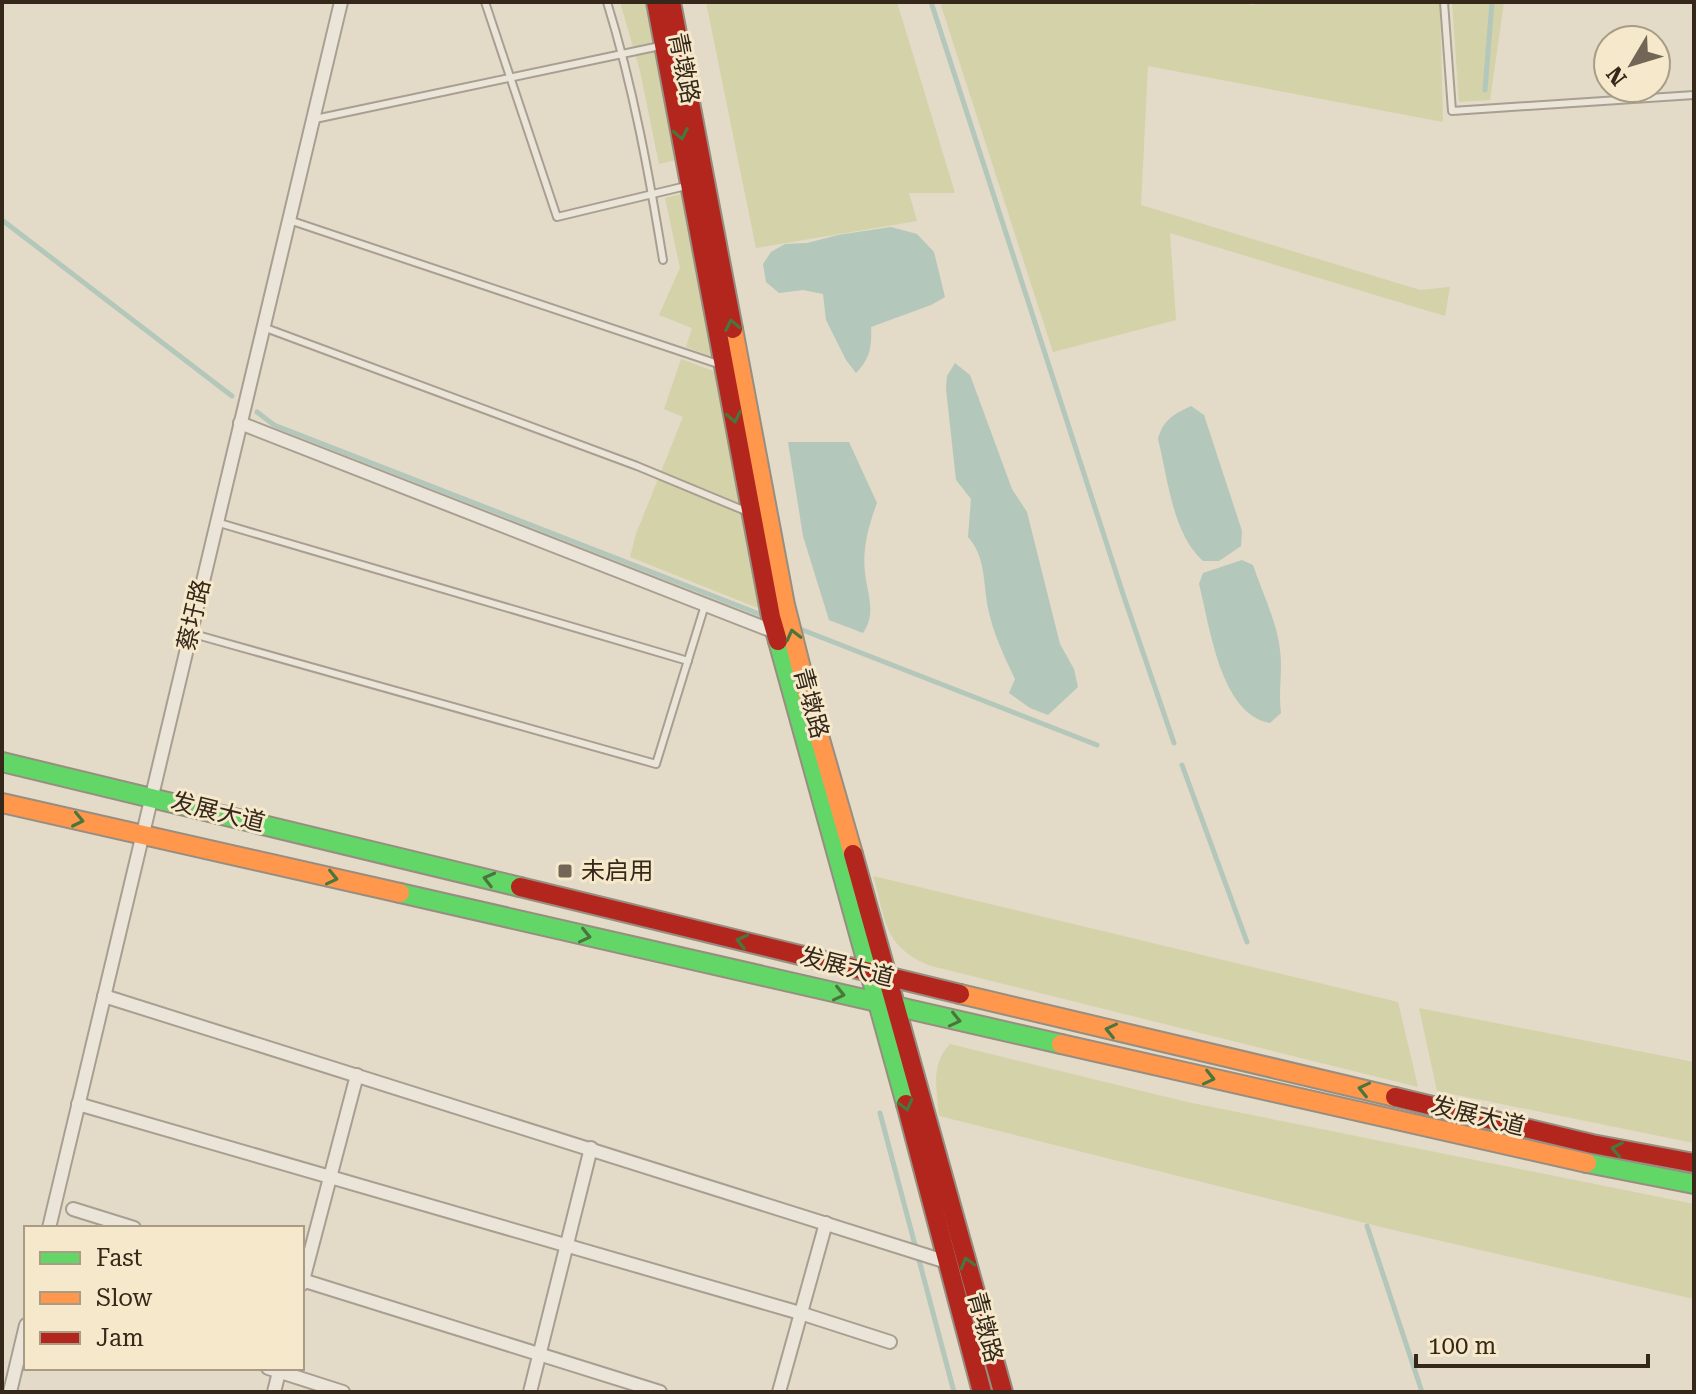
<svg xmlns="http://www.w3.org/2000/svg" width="1696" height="1394" font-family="'Roboto Serif','Noto Sans SC',serif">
<rect width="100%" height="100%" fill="#e3dac7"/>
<g fill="#d3d2a9">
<polygon points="620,2 647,2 679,159 659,164 640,71"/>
<polygon points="706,2 897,2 955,193 909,193 917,221 756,248"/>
<polygon points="940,2 1243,2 1251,5 1274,2 1440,2 1443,122 1148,66 1141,205 1420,290 1450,287 1445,316 1170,233 1176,320 1053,352"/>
<polygon points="1452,2 1504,2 1490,100 1459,102"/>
<polygon points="685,193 716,358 686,347 692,328 659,315 680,268 665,198"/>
<polygon points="681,359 719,373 763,610 630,557 636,534 683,417 664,409"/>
<path d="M 873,876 L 1398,1002 L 1418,1087 L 931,966 C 883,947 886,920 873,876 Z"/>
<polygon points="1419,1008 1694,1062 1694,1143 1437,1091"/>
<path d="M 950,1044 L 1187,1102 L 1694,1204 L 1694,1299 L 1385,1228 L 939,1116 C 937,1091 930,1064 950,1044 Z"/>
</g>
<g fill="#b4c7bb">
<path d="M 891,227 L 917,234 L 934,252 L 945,297 L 931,305 L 871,327 C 872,347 870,359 856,373 L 846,360 L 826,320 L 823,294 L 803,290 L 779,293 L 766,282 L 763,264 L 771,252 L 785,244 L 807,243 L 838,235 Z"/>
<path d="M 955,363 L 970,375 L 1012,489 L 1027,512 L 1060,644 L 1074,669 L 1078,687 L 1048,715 L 1030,708 L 1009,693 L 1015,679 C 1004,656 993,633 988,608 C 983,582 986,557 968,537 L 971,499 L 956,480 L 946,389 L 947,376 Z"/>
<path d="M 1191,406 L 1204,415 L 1242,531 L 1241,546 L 1219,561 L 1203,561 C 1172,533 1168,478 1158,439 C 1163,420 1174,414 1191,406 Z"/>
<path d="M 788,442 L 849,442 L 877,503 C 869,524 862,549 865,572 C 867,594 877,613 863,633 L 829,620 L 803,536 Z"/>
<path d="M 1242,560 L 1253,565 C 1262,592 1277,622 1280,650 C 1283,671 1278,691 1281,713 L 1270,723 C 1220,714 1210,626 1199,584 L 1203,573 Z"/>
</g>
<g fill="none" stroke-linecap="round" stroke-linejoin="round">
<g stroke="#b4c7bb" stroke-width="5">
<polyline points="931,2 1123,594 1174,743"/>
<polyline points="1485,90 1492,2"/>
<polyline points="2,220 232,396"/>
<polyline points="257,412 274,425 762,615"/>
<polyline points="800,629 1097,745"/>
<polyline points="1182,765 1247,942"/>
<polyline points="880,1113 954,1392"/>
<polyline points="1367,1226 1422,1392"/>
</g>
<defs>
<g id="lane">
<polyline points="485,2 557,217 686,186"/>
<path d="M 607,2 C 633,86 649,174 663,260"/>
<polyline points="1444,2 1452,111 1694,95"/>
<polyline points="315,119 660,46"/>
<polyline points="289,220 718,364"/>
<polyline points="263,327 637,466 748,512"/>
<polyline points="216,522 688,661"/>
<polyline points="190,633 656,764 705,605"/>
</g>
<g id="street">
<polyline points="240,423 775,632"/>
<polyline points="104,996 947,1262"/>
<polyline points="78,1104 800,1313 890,1342"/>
<polyline points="73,1209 134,1228"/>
<polyline points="49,1228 341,2"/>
<polyline points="302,1280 660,1392"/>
<polyline points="302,1284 357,1075"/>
<polyline points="268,1368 343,1392"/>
<polyline points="10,1392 26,1325"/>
<polyline points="274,1392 280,1368"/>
<polyline points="530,1392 591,1148"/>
<polyline points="779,1392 826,1223"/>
</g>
<g id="fast">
<polyline points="778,641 906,1104"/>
<polyline points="2,762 520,887"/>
<polyline points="400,893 1061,1044"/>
<polyline points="1587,1163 1694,1184"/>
</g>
<g id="slow">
<polyline points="733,329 785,605 811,708 853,854"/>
<polyline points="2,803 400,893"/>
<polyline points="960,994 1395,1097"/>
<polyline points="1061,1044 1587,1163"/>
</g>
<g id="jam">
<polyline points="656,2 771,617 778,641"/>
<polyline points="671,2 733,329"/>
<polyline points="853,854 1003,1392"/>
<polyline points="520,887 960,994"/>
<polyline points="1395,1097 1592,1144 1694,1163"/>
<polyline points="906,1104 982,1392"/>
</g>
</defs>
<use href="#lane" stroke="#a79f91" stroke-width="10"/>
<use href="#street" stroke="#a79f91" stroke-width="16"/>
<use href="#fast" stroke="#978e81" stroke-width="22"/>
<use href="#slow" stroke="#978e81" stroke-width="22"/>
<use href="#jam" stroke="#978e81" stroke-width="22"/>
<use href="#lane" stroke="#ebe5d9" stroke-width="6"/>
<use href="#street" stroke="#ebe5d9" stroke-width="12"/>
<use href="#fast" stroke="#63d668" stroke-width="18"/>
<use href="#slow" stroke="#ff974d" stroke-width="18"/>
<use href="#jam" stroke="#b3261e" stroke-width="18"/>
</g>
<defs><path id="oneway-chevron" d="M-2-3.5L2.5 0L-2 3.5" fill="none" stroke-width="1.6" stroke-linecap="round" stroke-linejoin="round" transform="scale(2)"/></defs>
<g stroke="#4a763d">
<use href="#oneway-chevron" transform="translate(681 134) rotate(79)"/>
<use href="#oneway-chevron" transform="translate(732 325) rotate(-101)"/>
<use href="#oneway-chevron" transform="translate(734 417) rotate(79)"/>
<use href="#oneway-chevron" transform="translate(793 635) rotate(-104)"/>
<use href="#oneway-chevron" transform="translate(78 820) rotate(12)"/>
<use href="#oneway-chevron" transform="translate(332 878) rotate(13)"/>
<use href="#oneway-chevron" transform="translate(489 879) rotate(-166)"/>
<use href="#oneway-chevron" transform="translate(585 936) rotate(13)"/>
<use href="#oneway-chevron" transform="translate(742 941) rotate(-166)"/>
<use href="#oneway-chevron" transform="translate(839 994) rotate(13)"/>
<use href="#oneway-chevron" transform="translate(955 1020) rotate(13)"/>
<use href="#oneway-chevron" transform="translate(1111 1030) rotate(-167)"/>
<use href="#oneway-chevron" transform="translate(1209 1078) rotate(13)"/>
<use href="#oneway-chevron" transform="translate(1364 1089) rotate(-167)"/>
<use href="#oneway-chevron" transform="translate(906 1105) rotate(75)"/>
<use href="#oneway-chevron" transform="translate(1617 1149) rotate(-169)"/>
<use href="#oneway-chevron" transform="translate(967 1263) rotate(-105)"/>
</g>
<rect fill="#726657" stroke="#f6e9cb" stroke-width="3" x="557" y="863" width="16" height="16" rx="4"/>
<g text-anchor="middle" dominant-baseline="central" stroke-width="6" stroke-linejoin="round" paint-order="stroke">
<g font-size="24" fill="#35271a" stroke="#f6e9cb">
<text transform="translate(684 68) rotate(79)">青墩路</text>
<text transform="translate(194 615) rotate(-77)">蔡圩路</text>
<text transform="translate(811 703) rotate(75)">青墩路</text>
<text transform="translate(218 812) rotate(14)">发展大道</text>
<text transform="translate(847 967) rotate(14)">发展大道</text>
<text transform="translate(1478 1116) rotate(14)">发展大道</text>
<text transform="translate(985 1327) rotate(75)">青墩路</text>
</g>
<g font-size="24" fill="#35271a" stroke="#f6e9cb" text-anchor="start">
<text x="581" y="871">未启用</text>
</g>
</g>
<rect width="1696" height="1394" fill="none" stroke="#35271a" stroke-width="8"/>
<rect x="24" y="1226" width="280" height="144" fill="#f6e9cb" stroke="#a99b84" stroke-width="2"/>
<rect x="40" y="1252" width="40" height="12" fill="#63d668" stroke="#a99b84" stroke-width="2"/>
<text x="96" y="1266" font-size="24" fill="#35271a">Fast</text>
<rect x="40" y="1292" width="40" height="12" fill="#ff974d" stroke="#a99b84" stroke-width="2"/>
<text x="96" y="1306" font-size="24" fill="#35271a">Slow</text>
<rect x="40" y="1332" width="40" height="12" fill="#b3261e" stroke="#a99b84" stroke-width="2"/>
<text x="96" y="1346" font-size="24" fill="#35271a">Jam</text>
<g transform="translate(1632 64) rotate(232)"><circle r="38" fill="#f6e9cb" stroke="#a99b84" stroke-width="2"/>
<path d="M0-6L14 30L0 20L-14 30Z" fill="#726657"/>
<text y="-12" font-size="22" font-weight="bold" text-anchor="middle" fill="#35271a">N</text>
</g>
<path d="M1416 1354v12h232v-12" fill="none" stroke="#35271a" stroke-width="4"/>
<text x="1428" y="1354" font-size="24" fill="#35271a" stroke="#f6e9cb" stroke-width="6" paint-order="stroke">100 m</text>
</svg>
